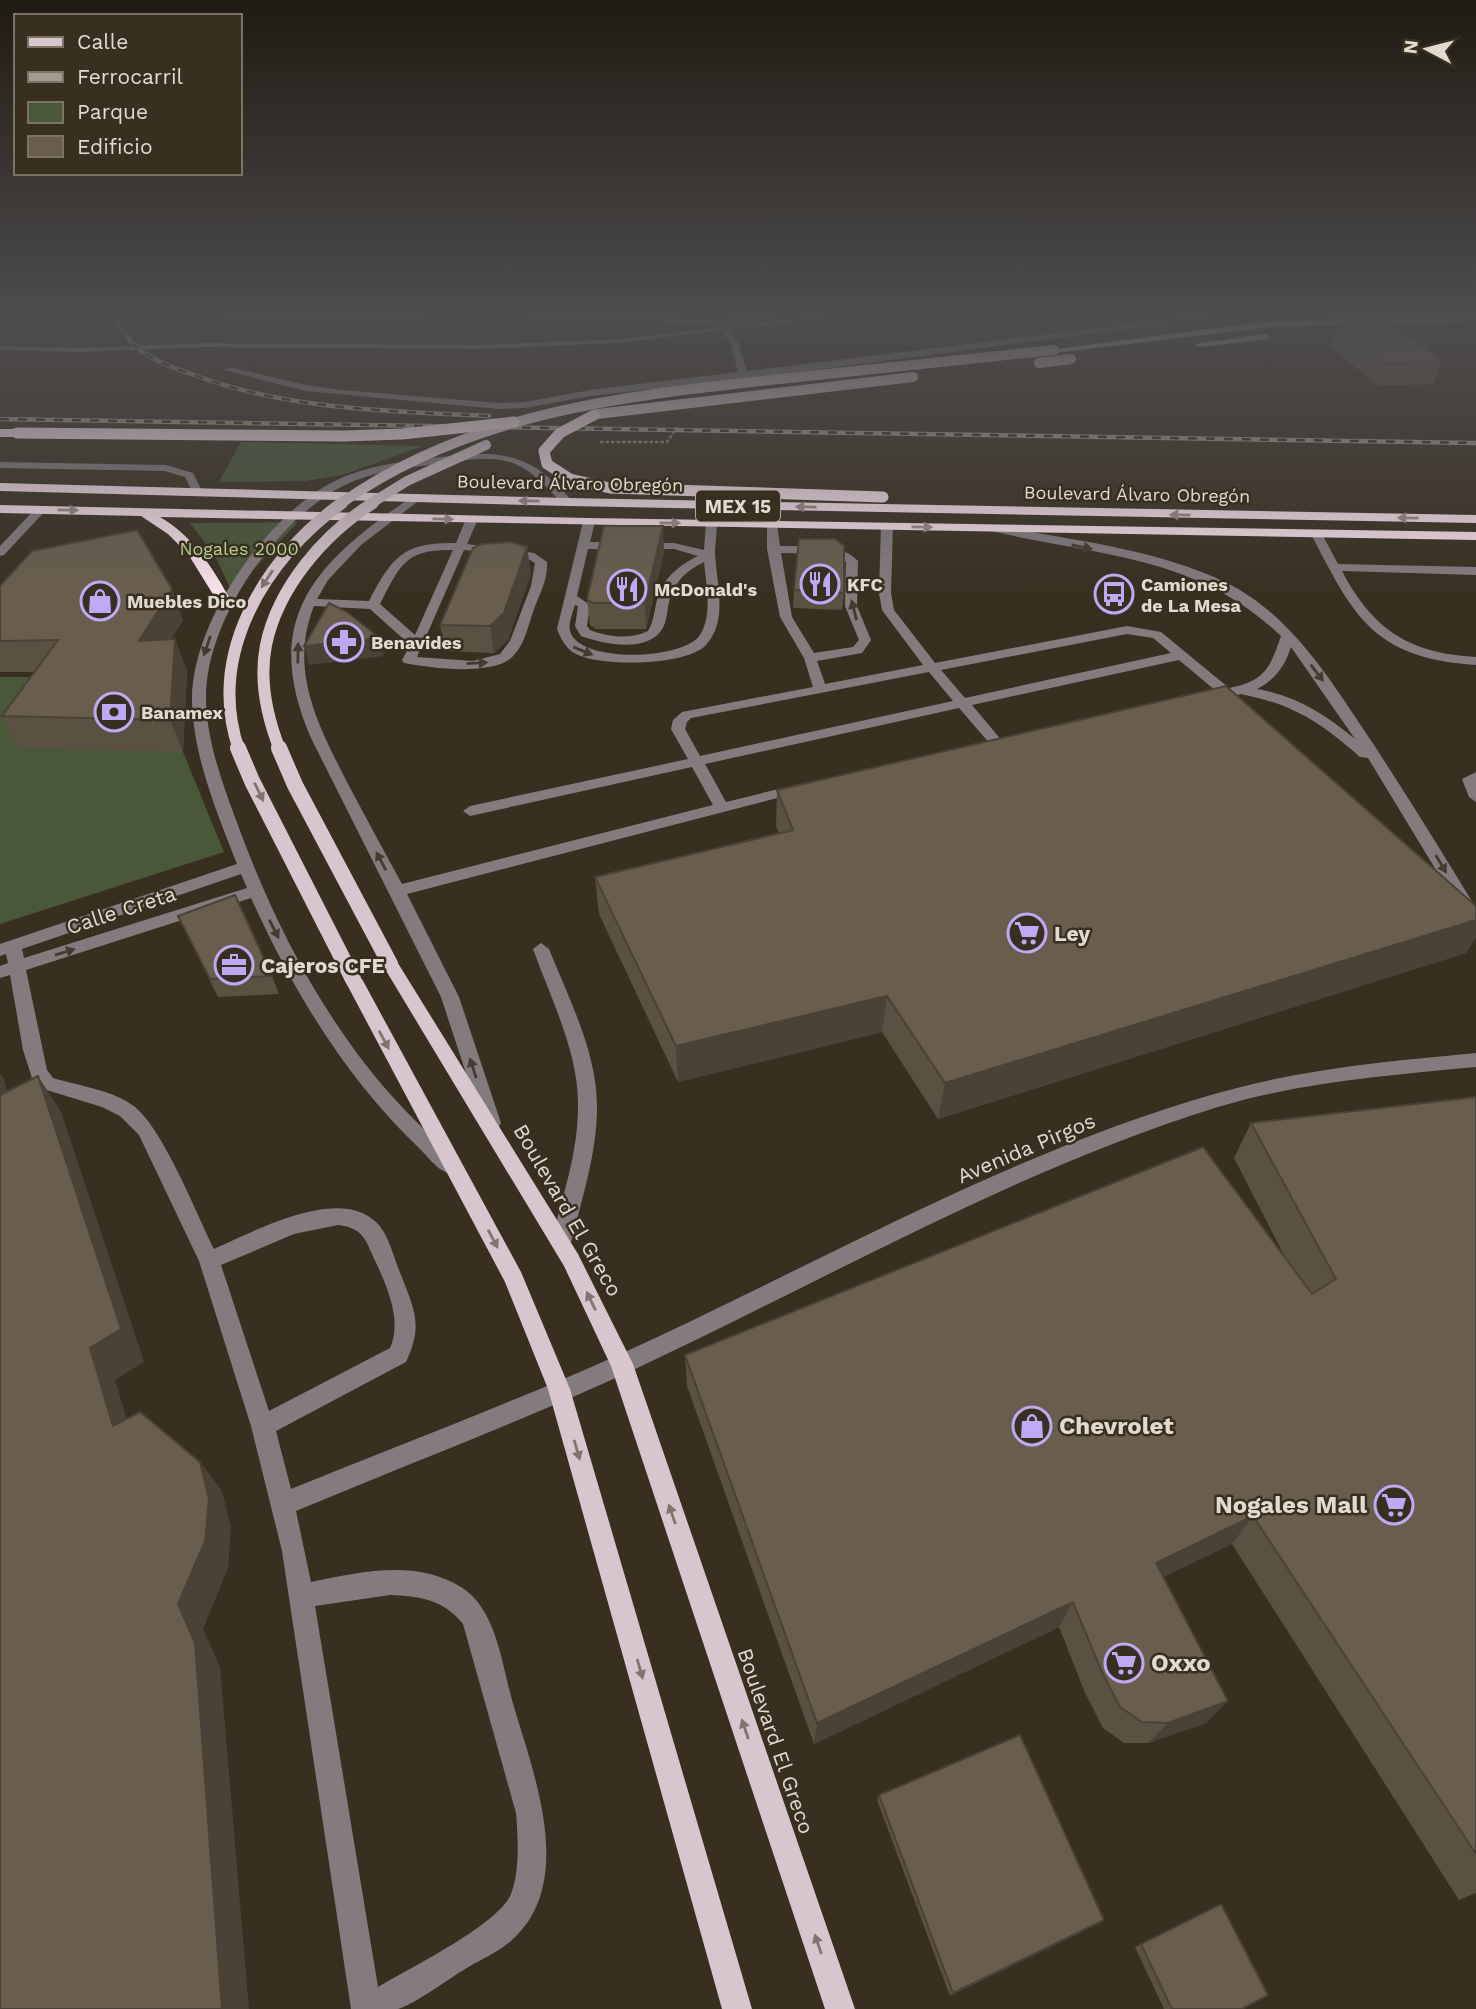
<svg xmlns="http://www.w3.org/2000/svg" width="1476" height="2009" font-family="'Work Sans',sans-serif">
<rect width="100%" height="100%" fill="#392f21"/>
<g fill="#4a5739">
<polygon points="241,442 423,446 342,475 305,481 219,482"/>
<polygon points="298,522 232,592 215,556 190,523"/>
<polygon points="0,677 68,677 183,752 224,852 0,924"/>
</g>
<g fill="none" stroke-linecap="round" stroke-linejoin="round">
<polygon fill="#768e9d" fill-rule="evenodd" points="849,313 868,313 618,343 477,349 203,347 81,352 0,350 0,346 81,348 203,343 477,345 618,339"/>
<g fill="#847b7f" fill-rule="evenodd">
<polygon points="207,313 284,316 539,313 718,320 784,313 815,313 724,325 738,342 747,371 1223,313 1227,316 744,379 590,396 525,408 499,409 306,391 224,370 229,367 306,385 342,390 499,403 525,402 590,390 738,372 730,342 716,325 489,317 284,322 222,319"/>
<polygon points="1371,313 1380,313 1385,320 1378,322"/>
<path d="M 470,454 C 517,451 543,467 573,502 L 564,504 C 549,491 535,472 515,464 C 491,454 462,461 437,464 C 406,468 373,471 345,485 C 276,519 206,620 206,697 C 206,739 222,782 236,820 C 272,919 321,1016 391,1095 C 412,1119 436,1140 459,1161 L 462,1167 L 459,1173 C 443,1178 431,1160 421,1150 C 346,1079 293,991 251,898 L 26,970 L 47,1070 L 53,1078 C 79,1086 114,1090 135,1107 C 164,1131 196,1213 214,1249 C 253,1232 338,1185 376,1222 C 389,1234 394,1259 401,1275 C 415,1311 423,1326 406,1362 L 276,1431 L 291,1489 C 399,1445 509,1404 616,1356 C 815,1266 1006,1153 1218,1093 C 1301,1069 1390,1061 1476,1053 L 1476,1067 C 1391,1075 1301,1082 1218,1107 C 1012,1171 826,1280 631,1371 C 522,1421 408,1464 296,1511 L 311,1582 C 361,1572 415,1559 461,1587 C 496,1608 502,1664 512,1700 C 532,1770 578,1881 512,1940 C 498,1953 477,1961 462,1971 C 447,1980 413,2005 398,2009 C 385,2009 365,2009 351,2009 L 282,1551 L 251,1426 L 199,1261 L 139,1135 L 120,1116 L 102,1107 L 40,1088 L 32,1078 L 23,1050 L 10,975 L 0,978 L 0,966 L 8,963 L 6,954 L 0,956 L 0,944 L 237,864 C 217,813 193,756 192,700 C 191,622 269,511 339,479 C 379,461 427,459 470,454 ZM 241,874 L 247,888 L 24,958 L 22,949 ZM 338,1225 C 352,1227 360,1230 367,1243 C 380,1273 405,1315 390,1348 L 269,1411 L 221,1265 L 294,1234 ZM 390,1595 C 419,1596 443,1599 463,1624 L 516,1813 C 518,1837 520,1871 511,1894 C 498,1925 409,1968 378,1987 L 315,1606 Z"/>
<polygon points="0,462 166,465 193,473 202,491 193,493 185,477 165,471 0,468"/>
<path d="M 412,497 L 421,499 L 361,545 L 328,580 L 317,599 L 369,601 C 392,557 403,542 456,543 L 466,519 L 472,516 L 478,519 L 467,544 L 534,553 L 547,562 C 548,579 540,593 534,609 C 528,625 525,646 511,658 C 491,676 429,668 404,663 L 402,660 L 410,645 L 370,609 L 314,606 C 288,671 319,727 348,784 C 366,818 384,851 402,884 L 713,805 L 692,767 L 470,816 L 463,811 L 470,806 L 688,759 L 671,729 L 673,720 L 682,712 L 813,687 L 804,658 L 780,617 L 767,549 L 767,522 L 777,524 L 780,546 C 806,547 840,541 858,561 L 857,606 L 871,640 L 862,653 L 817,661 L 825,684 L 923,665 L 882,610 L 879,593 L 881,526 L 887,523 L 893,526 L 891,593 L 894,610 L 935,663 L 1127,626 L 1161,632 L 1229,688 C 1265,681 1270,668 1281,636 C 1196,554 1095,556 987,530 L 985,528 L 991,525 C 1069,540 1155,548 1227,583 C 1293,616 1332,683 1372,742 C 1408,797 1442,852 1476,908 L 1476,928 L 1470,926 L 1368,758 L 1360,757 C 1320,722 1293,704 1240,694 L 1231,700 L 1224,697 L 1204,699 L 1204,693 L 1216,691 L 1179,660 L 972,705 L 1003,742 L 996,746 L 991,745 L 959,708 L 705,764 L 726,802 L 799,784 L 806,788 L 804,791 L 407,894 L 459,997 L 501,1123 L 498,1128 L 491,1131 L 484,1128 L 441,997 L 311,738 C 259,619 316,561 412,497 ZM 453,550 L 415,635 L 380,604 C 400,566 404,549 453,550 ZM 464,550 L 525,557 L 535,563 L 531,586 L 510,641 L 500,654 L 473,661 L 417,657 ZM 781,553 L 835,554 L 846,562 L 845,606 L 859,640 L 853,647 L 814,653 L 792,617 ZM 1127,634 L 1153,638 L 1171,653 L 965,698 L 941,670 ZM 1291,647 L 1355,739 C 1325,714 1296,696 1257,689 C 1275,680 1285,666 1291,647 ZM 929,672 L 953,701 L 700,756 L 685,729 L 687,722 L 691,718 Z"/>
<polygon points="37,507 47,509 4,555 0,556 0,546"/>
<path d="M 589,519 L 595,522 L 590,542 L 674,543 L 704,550 L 706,523 L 716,521 C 718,530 715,542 715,552 C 716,583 729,620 706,645 C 687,666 600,667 576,654 C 566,649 561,639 557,629 L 583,522 ZM 588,549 L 674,549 L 698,556 C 676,567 661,580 656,604 C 654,614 653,623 648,631 C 630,640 608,637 590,630 L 587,626 L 590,605 L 577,596 ZM 704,562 C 706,584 713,615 700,635 C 684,660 579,664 570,631 C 568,624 573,612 575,605 L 578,606 L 575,626 L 581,636 C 603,644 648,654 663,628 C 666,622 667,614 668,607 C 672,584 684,572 704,562 Z"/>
<path d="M 1313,532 L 1321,532 L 1338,564 L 1476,567 L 1476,575 L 1342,571 C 1373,630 1409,653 1476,657 L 1476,665 C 1373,658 1354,617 1311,534 Z"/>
<polygon points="1476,772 1476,802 1469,797 1462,779"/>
<path d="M 541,943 L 549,949 C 569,999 597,1052 597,1107 C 597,1153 582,1198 571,1243 L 568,1249 L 561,1252 L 554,1249 L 551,1243 C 562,1198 578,1153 578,1107 C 579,1053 551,999 533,949 Z"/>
</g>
<g fill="#d8c6ce" fill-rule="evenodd">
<polygon points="1476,315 1476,321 1270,327 1054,353 1050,350 1270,321"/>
<polygon points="1265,334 1268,335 1268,339 1199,347 1195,344"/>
<polygon points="390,958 396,960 578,1254 633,1364 855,2009 825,2009 611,1366 564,1266 382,964"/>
<polygon points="353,973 362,979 521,1272 570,1389 752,2009 722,2009 548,1389 505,1282 344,979"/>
</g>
<g fill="#fae3ed" fill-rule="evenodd">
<polygon points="0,429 17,429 23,433 17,437 0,437"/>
<polygon points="0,483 568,498 1476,515 1476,523 568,506 0,491"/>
<path d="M 0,505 L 589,518 L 1476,532 L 1476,540 L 160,517 C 193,536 213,568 231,601 L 224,605 L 219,604 L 188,554 L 168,534 L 141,516 L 0,513 Z"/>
</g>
<defs>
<g id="rail">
<path d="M 111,313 C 119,325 126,338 136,347 C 153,361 174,368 194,375 C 288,410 390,411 489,416"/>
<polyline points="0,419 1476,443"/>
</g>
</defs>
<use href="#rail" stroke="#a39b90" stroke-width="4.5"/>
<use href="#rail" stroke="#392f21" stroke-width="2.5" stroke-dasharray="9" stroke-linecap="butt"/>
<polyline stroke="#948b80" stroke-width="2.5" stroke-dasharray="3.5 2" stroke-linecap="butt" points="600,442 667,442 677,427"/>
<g stroke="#d8c6ce" stroke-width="10">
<polyline points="1039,363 1071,359"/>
<polyline points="597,414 913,377"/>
<path d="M 340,504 C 472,410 632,395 789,378 C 878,369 966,359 1054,350"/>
<polyline points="370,504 407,481 486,445"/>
</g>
<g stroke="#d8c6ce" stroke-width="12">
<path d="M 239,750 C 206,654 265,558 342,503"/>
<path d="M 280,750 C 267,717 259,680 266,645 C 278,587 324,534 373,503"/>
</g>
<g stroke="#d8c6ce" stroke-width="16">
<polyline points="238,748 252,781 353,979"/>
<polyline points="279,748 295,785 390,964"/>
</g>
<g stroke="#fae3ed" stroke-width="11">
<polyline points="594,415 560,433 544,451 547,464 570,479 610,488 883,497"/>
<polyline points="17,433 344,436 402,434 514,422"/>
</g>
</g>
<g fill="#5a5143">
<polygon points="1337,324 1442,361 1433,384 1378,386 1330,346"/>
<polygon points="664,552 646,629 596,629 590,625 587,599"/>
<polygon points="531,573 508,640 494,653 445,651 440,625"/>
<polygon points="0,586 183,620 171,639 175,639 187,671 183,752 18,748 2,716 34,672 0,672"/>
<polygon points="794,590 844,593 842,610 793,608"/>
<polygon points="777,790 1476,906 1476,937 1466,953 938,1119 882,1032 678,1082 599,914 595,877 779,833 776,826"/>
<polygon points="178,916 272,976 279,994 218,997"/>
<polygon points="1476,1097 1476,1893 1459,1900 1232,1544 1163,1577 1206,1723 1148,1743 1124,1743 1103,1728 1085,1693 1059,1627 814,1744 687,1386 685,1355 1286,1259 1234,1158 1251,1123"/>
<polygon points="879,1795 1100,1923 950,1996 877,1800"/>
<polygon points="1221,1904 1242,2009 1164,2009 1135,1947"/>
</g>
<g fill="#4a4237">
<polygon points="663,526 664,552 646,629 645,603"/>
<polygon points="527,547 531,573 508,640 494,653 490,626"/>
<polygon points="172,589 183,620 151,673 139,641"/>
<polygon points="380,638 384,656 309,665 304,646"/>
<polygon points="175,639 187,671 183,752 170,720"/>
<polygon points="1476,920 1476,937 1466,953 938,1119 945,1083"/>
<polygon points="887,996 882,1032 678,1082 676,1046"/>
<polygon points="0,1074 4,1079 17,1134 0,1110"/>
<polygon points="38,1076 61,1112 144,1362 115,1380 138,1456 113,1426 90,1348"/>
<polygon points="200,1462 222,1491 231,1527 228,1568 203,1629 220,1667 249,2009 222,2009 178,1604"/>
<polygon points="1253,1516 1232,1544 1138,1589 1156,1563"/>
<polygon points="1073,1602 1059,1627 814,1744 817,1723"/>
<polygon points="1228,1701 1206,1723 1148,1743 1168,1723"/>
<polygon points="1104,1920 1100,1923 950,1996 953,1993"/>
</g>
<g fill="#695e4e" stroke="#4a4237" stroke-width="2">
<polygon points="1389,322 1442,361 1386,364 1337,324"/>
<polygon points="604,526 663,526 645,603 593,603 587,599"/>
<polygon points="137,530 172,589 139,641 175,639 170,720 2,716 58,640 0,641 0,586 32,551"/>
<polygon points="799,539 835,539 844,546 844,593 794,590"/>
<polygon points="510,542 527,547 504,613 490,626 440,625 473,548 482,544"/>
<polygon points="329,603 347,612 380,638 304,646"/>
<polygon points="1226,686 1476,906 1476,920 945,1083 887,996 676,1046 595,877 793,830 777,790"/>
<polygon points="235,895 272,976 210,979 178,916"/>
<polygon points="38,1076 121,1329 90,1348 113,1426 140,1412 200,1462 209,1499 205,1541 178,1604 195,1643 222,2009 0,2009 0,1095"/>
<polygon points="1476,1097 1476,1854 1253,1516 1156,1563 1228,1701 1168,1723 1142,1722 1120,1707 1101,1670 1073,1602 817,1723 685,1355 1203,1147 1312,1294 1336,1279 1251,1123"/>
<polygon points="1020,1735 1104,1920 953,1993 879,1795"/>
<polygon points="1221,1904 1268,1995 1242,2009 1172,2009 1141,1944"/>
</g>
<defs><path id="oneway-solid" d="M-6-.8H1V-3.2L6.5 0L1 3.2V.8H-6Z" transform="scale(1.75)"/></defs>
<g fill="#9a8987">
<use href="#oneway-solid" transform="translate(529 501) rotate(-179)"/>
<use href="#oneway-solid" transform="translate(806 507) rotate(-179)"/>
<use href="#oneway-solid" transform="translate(68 510) rotate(1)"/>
<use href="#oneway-solid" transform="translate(1180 515) rotate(-179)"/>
<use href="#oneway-solid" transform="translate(1408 518) rotate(-179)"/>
<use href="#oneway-solid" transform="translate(443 519) rotate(1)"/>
<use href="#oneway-solid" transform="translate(670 523)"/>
<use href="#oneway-solid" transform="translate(922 527) rotate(1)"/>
</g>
<g fill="#443a2f">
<use href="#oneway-solid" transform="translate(1082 547) rotate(11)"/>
<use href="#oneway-solid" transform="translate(854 610) rotate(-104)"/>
<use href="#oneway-solid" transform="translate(207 646) rotate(109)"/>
<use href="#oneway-solid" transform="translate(583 651) rotate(22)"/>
<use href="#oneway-solid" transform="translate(298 653) rotate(-89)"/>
<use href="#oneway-solid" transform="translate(477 663) rotate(-3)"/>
<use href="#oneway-solid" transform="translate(1317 673) rotate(53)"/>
<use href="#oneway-solid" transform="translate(381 861) rotate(-118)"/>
<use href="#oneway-solid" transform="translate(1441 864) rotate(59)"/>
<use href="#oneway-solid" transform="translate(274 929) rotate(63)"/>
<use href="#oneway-solid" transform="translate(65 952) rotate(-17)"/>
<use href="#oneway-solid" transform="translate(473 1068) rotate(-108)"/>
</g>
<g fill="#81736f">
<use href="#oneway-solid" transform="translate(267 579) rotate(123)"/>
<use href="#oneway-solid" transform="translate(259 792) rotate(64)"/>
<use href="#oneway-solid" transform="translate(384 1040) rotate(62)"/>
<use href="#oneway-solid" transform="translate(493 1239) rotate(62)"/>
<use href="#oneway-solid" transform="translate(591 1301) rotate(-116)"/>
<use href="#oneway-solid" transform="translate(577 1450) rotate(74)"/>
<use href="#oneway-solid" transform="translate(672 1514) rotate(-109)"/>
<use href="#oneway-solid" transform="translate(640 1669) rotate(74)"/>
<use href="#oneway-solid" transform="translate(745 1729) rotate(-109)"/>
<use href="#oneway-solid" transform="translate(818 1944) rotate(-109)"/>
</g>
<linearGradient id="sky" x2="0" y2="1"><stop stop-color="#1f1a12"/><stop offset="0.53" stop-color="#4e4d4e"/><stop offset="1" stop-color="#4e4d4e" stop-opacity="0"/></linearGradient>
<rect width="1476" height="595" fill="url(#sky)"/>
<defs>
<symbol id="restaurant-ring" viewBox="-11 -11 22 22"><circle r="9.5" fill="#392f21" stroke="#bfa9f4" stroke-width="1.5"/><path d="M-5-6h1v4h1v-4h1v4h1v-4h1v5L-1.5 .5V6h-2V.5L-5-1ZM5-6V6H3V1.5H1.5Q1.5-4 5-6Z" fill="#bfa9f4"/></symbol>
<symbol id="bus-ring" viewBox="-11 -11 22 22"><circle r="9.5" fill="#392f21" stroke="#bfa9f4" stroke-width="1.5"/><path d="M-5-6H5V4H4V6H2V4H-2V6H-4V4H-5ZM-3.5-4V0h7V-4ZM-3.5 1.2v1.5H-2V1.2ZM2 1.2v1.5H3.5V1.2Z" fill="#bfa9f4"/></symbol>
<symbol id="shop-ring" viewBox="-11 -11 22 22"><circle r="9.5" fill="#392f21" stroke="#bfa9f4" stroke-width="1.5"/><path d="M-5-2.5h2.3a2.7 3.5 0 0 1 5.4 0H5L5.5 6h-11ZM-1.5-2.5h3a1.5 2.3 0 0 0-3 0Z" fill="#bfa9f4"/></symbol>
<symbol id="pharmacy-ring" viewBox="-11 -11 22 22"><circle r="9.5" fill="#392f21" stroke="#bfa9f4" stroke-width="1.5"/><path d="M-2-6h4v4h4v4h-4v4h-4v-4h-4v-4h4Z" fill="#bfa9f4"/></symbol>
<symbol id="bank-ring" viewBox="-11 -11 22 22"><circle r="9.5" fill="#392f21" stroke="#bfa9f4" stroke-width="1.5"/><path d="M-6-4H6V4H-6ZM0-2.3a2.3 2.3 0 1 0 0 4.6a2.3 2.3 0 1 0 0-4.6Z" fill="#bfa9f4"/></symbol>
<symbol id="supermarket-ring" viewBox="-11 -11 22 22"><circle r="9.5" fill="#392f21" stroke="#bfa9f4" stroke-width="1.5"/><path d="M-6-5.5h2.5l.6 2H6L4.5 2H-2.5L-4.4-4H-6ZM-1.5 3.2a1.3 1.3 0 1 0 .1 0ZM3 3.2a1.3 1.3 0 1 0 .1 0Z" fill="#bfa9f4"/></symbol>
<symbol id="office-ring" viewBox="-11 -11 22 22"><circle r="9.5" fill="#392f21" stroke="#bfa9f4" stroke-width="1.5"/><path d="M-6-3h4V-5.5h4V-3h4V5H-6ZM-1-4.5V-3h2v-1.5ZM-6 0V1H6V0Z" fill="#bfa9f4"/></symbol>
</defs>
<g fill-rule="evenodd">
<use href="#restaurant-ring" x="798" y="562" width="44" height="44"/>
<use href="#restaurant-ring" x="605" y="567" width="44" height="44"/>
<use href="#bus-ring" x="1092" y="572" width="44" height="44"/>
<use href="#shop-ring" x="78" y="579" width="44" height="44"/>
<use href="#pharmacy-ring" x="322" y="620" width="44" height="44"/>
<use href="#bank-ring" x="92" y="690" width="44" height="44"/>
<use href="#supermarket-ring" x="1005" y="911" width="44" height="44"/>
<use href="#office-ring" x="212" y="943" width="44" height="44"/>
<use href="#shop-ring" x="1010" y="1404" width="44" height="44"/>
<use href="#supermarket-ring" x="1372" y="1483" width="44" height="44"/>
<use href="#supermarket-ring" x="1102" y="1641" width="44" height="44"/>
</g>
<g text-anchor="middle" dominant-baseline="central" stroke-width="5" stroke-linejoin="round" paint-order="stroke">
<g font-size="18" fill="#e1dad1" stroke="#392f21">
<text transform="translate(570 483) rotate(1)">Boulevard Álvaro Obregón</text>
<text transform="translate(1137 494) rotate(1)">Boulevard Álvaro Obregón</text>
</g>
<g font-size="18" fill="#b3ce90" stroke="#392f21">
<text x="239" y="548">Nogales 2000</text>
</g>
<g font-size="18" font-weight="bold" fill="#e1dad1" stroke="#392f21" text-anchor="start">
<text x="847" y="584">KFC</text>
<text x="1141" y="584">Camiones<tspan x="1141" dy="21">de La Mesa</tspan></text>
<text x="654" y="589">McDonald's</text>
<text x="127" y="601">Muebles Dico</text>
<text x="371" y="642">Benavides</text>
<text x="141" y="712">Banamex</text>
</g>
<rect fill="#392f21" stroke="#afa79c" stroke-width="2" x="696" y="490.5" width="84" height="31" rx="5"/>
<g font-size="19" font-weight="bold" fill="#e1dad1">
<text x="738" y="506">MEX 15</text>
</g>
<g font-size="21" fill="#e1dad1" stroke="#392f21">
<text transform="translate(121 910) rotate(-18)">Calle Creta</text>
<text transform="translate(1026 1148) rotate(-23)">Avenida Pirgos</text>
<text transform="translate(568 1210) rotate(60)">Boulevard El Greco</text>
<text transform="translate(776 1741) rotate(71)">Boulevard El Greco</text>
</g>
<g font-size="21" font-weight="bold" fill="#e1dad1" stroke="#392f21" text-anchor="start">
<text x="1054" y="933">Ley</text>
<text x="261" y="965">Cajeros CFE</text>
</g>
<g font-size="24" font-weight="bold" fill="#e1dad1" stroke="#392f21" text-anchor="start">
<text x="1059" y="1426">Chevrolet</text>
<text x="1367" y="1505" text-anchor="end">Nogales Mall</text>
<text x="1151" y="1663">Oxxo</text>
</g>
</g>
<rect x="14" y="14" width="228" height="161" fill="#392f21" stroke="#7c7367" stroke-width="2"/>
<rect x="28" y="37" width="35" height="10" fill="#d8c6ce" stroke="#7c7367" stroke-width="2"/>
<text x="77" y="49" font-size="21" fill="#e1dad1">Calle</text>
<rect x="28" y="72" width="35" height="10" fill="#a39b90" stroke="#7c7367" stroke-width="2"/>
<text x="77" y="84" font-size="21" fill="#e1dad1">Ferrocarril</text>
<rect x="28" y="102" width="35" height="21" fill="#4a5739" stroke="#7c7367" stroke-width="2"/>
<text x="77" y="119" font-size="21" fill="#e1dad1">Parque</text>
<rect x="28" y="136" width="35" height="21" fill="#695e4e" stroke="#7c7367" stroke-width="2"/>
<text x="77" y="154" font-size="21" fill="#e1dad1">Edificio</text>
<g transform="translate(1427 49) rotate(277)" stroke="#392f21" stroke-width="5" paint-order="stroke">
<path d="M0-5L12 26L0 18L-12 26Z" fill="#e1dad1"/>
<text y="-10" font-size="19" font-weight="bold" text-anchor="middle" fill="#e1dad1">N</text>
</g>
</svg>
